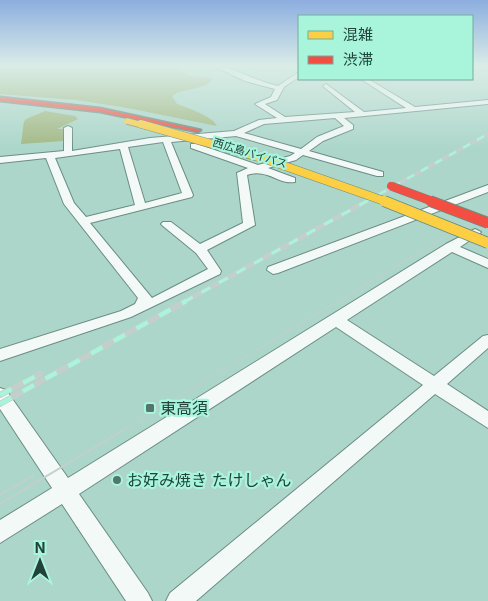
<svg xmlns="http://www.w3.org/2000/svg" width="488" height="601" font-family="Inter,'Noto Sans JP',sans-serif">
<rect width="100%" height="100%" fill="#acd6c9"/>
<g fill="#a2b883">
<path d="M 0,66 L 174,66 L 190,76 L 213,78 C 206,91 184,87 172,96 L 177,104 C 188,108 212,116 217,126 L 122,107 L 76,100 L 0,94 Z"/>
<path d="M 45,111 L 75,116 L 78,119 L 57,129 L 64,129 L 63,141 L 21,144 C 26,114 18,123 45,111 Z"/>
</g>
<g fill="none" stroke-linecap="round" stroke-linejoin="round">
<defs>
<g id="street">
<path d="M 214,66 C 231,66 257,82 278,86 L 299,72 L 299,77 L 284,87 L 277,100 L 265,104 L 285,117 L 355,112 L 324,87 L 323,86 L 326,84 L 364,112 L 406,108 L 361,79 L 368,79 L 415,107 L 488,100 L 488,104 L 344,118 L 353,125 L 353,129 L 323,141 L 309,151 L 383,172 L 383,176 L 377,176 L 303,155 L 296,160 L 268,168 L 295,178 L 295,182 C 278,185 268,168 247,175 L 255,225 L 207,250 L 221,271 L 220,274 L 131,317 L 0,361 L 0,349 L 121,311 L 135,304 L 138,298 L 64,204 L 46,158 L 0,163 L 0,157 L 64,151 L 64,128 L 68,126 L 72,128 L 72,151 L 150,138 L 234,131 L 259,120 L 277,118 L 255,104 L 271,97 L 275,89 L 245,81 ZM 335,118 L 344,126 L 317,137 L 301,149 L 244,133 L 264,124 ZM 236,136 L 295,153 L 290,156 L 258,165 L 197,144 L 191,144 L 191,148 L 248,168 L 237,173 L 243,223 L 200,244 L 171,222 L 163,222 L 161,224 L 163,226 L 196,253 L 208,269 L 152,298 L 90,223 L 192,197 L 193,195 L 171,142 ZM 163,142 L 182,193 L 145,203 L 128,147 ZM 120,149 L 135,205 L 86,217 L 74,203 L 55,158 Z"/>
<polygon points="488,185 488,192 278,273 273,274 267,270 268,267"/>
<polygon points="475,229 481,232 479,234 460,247 488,259 488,268 452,252 347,320 434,376 483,336 488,335 488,348 447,384 488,411 488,428 435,394 196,601 166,601 170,593 423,385 336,327 79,494 148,593 152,601 126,601 62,504 0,543 0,520 52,488 0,409 0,388 6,390 68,478 446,244"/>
</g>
<polygon id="jam" points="0,97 100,108 201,130 198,132 100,112 0,101"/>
</defs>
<use href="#street" stroke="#6b8d84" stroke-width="2"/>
<use href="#jam" stroke="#6b8d84" stroke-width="3"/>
<use href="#street" fill="#f3f9f7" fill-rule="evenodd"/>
<use href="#jam" fill="#f24e42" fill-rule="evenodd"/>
<polyline stroke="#c2cfcb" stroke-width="1" points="120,432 488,211"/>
<g stroke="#c2cfcb" stroke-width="2">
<polyline points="0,495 34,475"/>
<polyline points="0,504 122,431"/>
</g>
<defs>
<polyline id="rail-far2" points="365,202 488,134"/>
<polyline id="rail-far1" points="184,302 367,201"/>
<g id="rail">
<polyline points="0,395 40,374"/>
<polyline points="0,404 186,301"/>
</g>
</defs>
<use href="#rail-far2" stroke="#c2cfcb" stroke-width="4"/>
<use href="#rail-far1" stroke="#c2cfcb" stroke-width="5"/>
<use href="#rail" stroke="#c2cfcb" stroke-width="6"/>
<use href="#rail-far2" stroke="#a8f5dc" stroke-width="2.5" stroke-dasharray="8" stroke-linecap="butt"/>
<use href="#rail-far1" stroke="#a8f5dc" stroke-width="3" stroke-dasharray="10" stroke-linecap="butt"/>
<use href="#rail" stroke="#a8f5dc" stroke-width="4.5" stroke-dasharray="13" stroke-linecap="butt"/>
<defs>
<polyline id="slow-bridge-far2" points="127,121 146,126"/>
<polyline id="slow-bridge-far1" points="141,124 265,159 387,202"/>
<polyline id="slow-bridge" points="384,201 488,243"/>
<polyline id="jam-bridge-far1" points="391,186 434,202"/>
<polyline id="jam-bridge" points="430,201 488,223"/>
</defs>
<use href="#slow-bridge-far2" stroke="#6b8d84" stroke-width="7" stroke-linecap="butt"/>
<use href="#slow-bridge-far1" stroke="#6b8d84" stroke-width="9" stroke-linecap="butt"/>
<use href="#slow-bridge" stroke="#6b8d84" stroke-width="12" stroke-linecap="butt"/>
<use href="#jam-bridge-far1" stroke="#6b8d84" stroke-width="9" stroke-linecap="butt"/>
<use href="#jam-bridge" stroke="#6b8d84" stroke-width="12" stroke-linecap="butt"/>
<use href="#slow-bridge-far2" stroke="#ffcf43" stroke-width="5.5"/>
<use href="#slow-bridge-far1" stroke="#ffcf43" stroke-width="8"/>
<use href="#slow-bridge" stroke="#ffcf43" stroke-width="10"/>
<use href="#jam-bridge-far1" stroke="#f24e42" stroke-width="8"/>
<use href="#jam-bridge" stroke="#f24e42" stroke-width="10"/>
</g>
<linearGradient id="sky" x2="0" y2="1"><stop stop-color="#8caee0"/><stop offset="0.44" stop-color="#daede7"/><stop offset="1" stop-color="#daede7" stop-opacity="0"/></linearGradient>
<rect width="488" height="150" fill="url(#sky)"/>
<g fill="#52766b" stroke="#a8f5dc" stroke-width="2">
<rect x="145" y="403" width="10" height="10" rx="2.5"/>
<circle cx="117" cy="480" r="5"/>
</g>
<g text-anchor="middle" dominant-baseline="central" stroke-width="4.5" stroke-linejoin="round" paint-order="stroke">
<g font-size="11" fill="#224239" stroke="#a8f5dc">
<text transform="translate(250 153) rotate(17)">西広島バイパス</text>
</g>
<g font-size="16" fill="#224239" stroke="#a8f5dc" text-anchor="start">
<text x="160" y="408">東高須</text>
<text x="127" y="480">お好み焼き たけしゃん</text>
</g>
</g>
<rect x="298" y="15" width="175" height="65" fill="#a8f5dc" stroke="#72ad9b"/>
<rect x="308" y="31" width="25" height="8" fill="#ffcf43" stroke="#72ad9b"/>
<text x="343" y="40" font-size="15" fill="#224239">混雑</text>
<rect x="308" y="56" width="25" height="8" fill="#f24e42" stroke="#72ad9b"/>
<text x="343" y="65" font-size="15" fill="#224239">渋滞</text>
<g transform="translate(40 561)" stroke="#a8f5dc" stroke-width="4" paint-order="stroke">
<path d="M0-4L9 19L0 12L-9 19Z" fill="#224239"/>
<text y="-8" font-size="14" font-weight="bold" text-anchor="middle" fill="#224239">N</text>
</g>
</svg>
